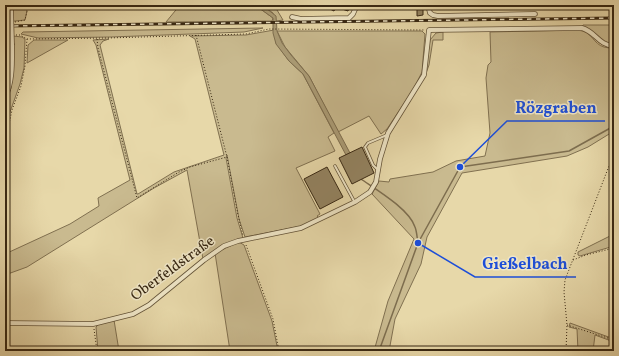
<svg xmlns="http://www.w3.org/2000/svg" width="619" height="356" font-family="Vollkorn,serif">
<rect width="100%" height="100%" fill="#e7d8a9"/>
<filter id="stains"><feTurbulence type="fractalNoise" baseFrequency=".005" numOctaves="4"/><feColorMatrix values="0 0 0 0 .2 0 0 0 0 .09 0 0 0 0 .02 0 0 0 .5 -.17"/></filter>
<radialGradient id="worn" r=".72"><stop offset=".6" stop-color="#630" stop-opacity="0"/><stop offset="1" stop-color="#630" stop-opacity=".3"/></radialGradient>
<g fill="#c9ba8f" stroke="#807050">
<polygon points="5,5 28,5 26,6 27,11 25,20 6,22 5,24"/>
<polygon points="180,5 255,5 273,18 272,21 166,22"/>
<polygon points="262,5 274,5 283,20 276,21 273,13"/>
<polygon points="583,25 614,25 614,44 607,44 582,27"/>
<polygon points="263,28 244,32 111,37 38,38 21,34 23,32"/>
<path d="M 274,30 L 276,43 L 289,61 L 303,74 L 334,133 L 328,137 L 335,151 L 296,168 L 320,214 L 317,216 L 319,218 L 302,226 L 245,237 L 239,219 L 227,155 L 226,158 L 237,218 L 243,238 C 228,243 215,249 203,259 L 187,170 L 154,188 L 27,267 L 5,275 L 5,254 L 70,224 L 99,206 L 98,198 L 130,180 L 96,45 L 93,40 L 109,39 L 103,41 L 100,45 L 137,194 L 138,194 L 174,172 L 224,155 L 195,39 L 190,36 L 246,35 Z"/>
<path d="M 578,30 C 593,32 593,44 604,47 C 607,48 611,48 614,49 L 614,131 L 588,147 L 567,156 L 462,173 L 427,237 L 421,264 L 395,319 L 389,351 L 374,351 L 388,301 L 414,239 L 372,194 L 379,181 L 389,182 L 390,179 L 433,172 L 456,161 L 485,156 L 490,133 L 486,78 L 488,65 L 491,62 L 490,32 Z"/>
<polygon points="277,31 422,31 425,34 422,72 413,90 387,129 381,134 369,116 338,132 309,76 285,47"/>
<polygon points="443,32 443,40 433,40 429,65 425,76 430,40 436,33"/>
<polygon points="5,36 9,36 9,71 5,90"/>
<polygon points="13,36 22,37 25,39 24,68 20,84 10,112 8,123 5,128 5,102 11,88 13,73"/>
<polygon points="34,40 68,40 27,63 28,45"/>
<polygon points="614,234 614,246 580,256 578,255 578,252"/>
<polygon points="239,242 244,245 272,321 278,351 230,351 215,253"/>
<polygon points="114,320 119,351 98,351 96,327 99,324"/>
<polygon points="570,323 614,339 614,342 595,335 593,351 578,351 577,329 569,327"/>
</g>
<polygon fill="#ab9c76" stroke="#7d6d4e" points="255,5 262,5 276,16 277,31 282,43 291,55 309,76 350,153 346,155 303,74 289,61 276,44 273,33 273,18"/>
<g fill="none" stroke-linecap="round" stroke-linejoin="round">
<g stroke="#7d6d4e" stroke-width="1.5">
<path d="M 361,179 C 377,190 409,209 415,227 C 417,232 417,238 418,243 L 379,351"/>
<polyline points="418,243 460,167 569,151 614,126"/>
</g>
</g>
<g fill="#938361" stroke="#372712">
<polygon points="332,5 350,5 348,11 336,7 334,11 330,9"/>
<polygon points="417,7 423,7 423,15 417,16"/>
<polygon points="362,147 374,173 352,184 339,158"/>
<polygon points="327,167 343,197 320,209 304,179"/>
</g>
<g fill="none" stroke-linecap="round" stroke-linejoin="round">
<defs>
<g id="service">
<polyline points="335,166 354,201"/>
<polyline points="378,170 373,165 365,147 368,143 387,135"/>
</g>
<g id="minor">
<polyline points="428,5 430,13 433,15 438,16 535,14"/>
<polyline points="292,17 301,19 349,18 353,14 357,5"/>
<path d="M 5,98 C 13,81 12,63 12,45"/>
<path d="M 5,323 L 93,324 L 133,314 L 149,305 L 204,260 L 224,246 L 238,241 L 301,228 L 355,202 L 370,192 L 376,182 L 380,159 L 388,133 L 424,75 L 429,30 L 582,28 C 596,32 598,45 614,46"/>
</g>
</defs>
<use href="#service" stroke="#635338" stroke-width="3.5"/>
<use href="#minor" stroke="#635338" stroke-width="5.5"/>
<g stroke="#372712" stroke-width="1" stroke-dasharray="1 2" stroke-linecap="butt">
<polyline points="15,22 25,20 27,11 26,5"/>
<polyline points="16,35 20,35 27,39 107,38 246,34 269,29 425,30"/>
<polyline points="196,35 227,157 238,215 243,236"/>
<polyline points="97,39 98,48 137,198 179,172 190,167 227,157"/>
<polyline points="5,129 9,124 12,110 21,86 25,66 27,39"/>
<polyline points="246,245 273,319 279,351"/>
<polyline points="573,260 586,255 614,248"/>
<polyline points="567,325 614,340"/>
<polyline points="94,329 97,351"/>
<polyline points="566,351 567,325 564,292 565,280 614,153"/>
</g>
<use href="#service" stroke="#efe6c7" stroke-width="2"/>
<use href="#minor" stroke="#efe6c7" stroke-width="4"/>
<defs>
<polyline id="rail" points="5,26 614,18"/>
</defs>
<use href="#rail" stroke="#372712" stroke-width="3"/>
<use href="#rail" stroke="#efe6c7" stroke-width="1.5" stroke-dasharray="4.5" stroke-linecap="butt"/>
<defs>
<polyline id="minor-bridge" points="11,10 12,45"/>
</defs>
<use href="#minor-bridge" stroke="#635338" stroke-width="5.5" stroke-linecap="butt"/>
<use href="#minor-bridge" stroke="#efe6c7" stroke-width="4"/>
</g>
<g text-anchor="middle" dominant-baseline="central" stroke-width="3" stroke-linejoin="round" paint-order="stroke">
<g font-size="15" fill="#372712" stroke="#efe6c7">
<text transform="translate(173 269) rotate(-36)">Oberfeldstraße</text>
</g>
</g>
<path fill="none" stroke="#1d4ed8" stroke-width="1.5" d="M460 167L507 121H605M418 243L475 277H576"/>
<g fill="#1d4ed8" stroke="#efe6c7" stroke-width="1.5">
<circle cx="460" cy="167" r="4"/>
<circle cx="418" cy="243" r="4"/>
</g>
<g font-size="16" text-anchor="middle" font-weight="bold" fill="#1d4ed8" stroke="#efe6c7" stroke-width="3" stroke-linejoin="round" paint-order="stroke">
<text x="556" y="113">Rözgraben</text>
<text x="525" y="269">Gießelbach</text>
</g>
<rect width="619" height="356" fill="none" stroke="#e7d8a9" stroke-width="20"/>
<rect x="6" y="6" width="607" height="344" fill="none" stroke="#372712" stroke-width="2"/>
<rect x="10" y="10" width="599" height="336" fill="none" stroke="#372712"/>
<rect width="100%" height="100%" filter="url(#stains)"/>
<rect width="100%" height="100%" fill="url(#worn)"/>
</svg>
